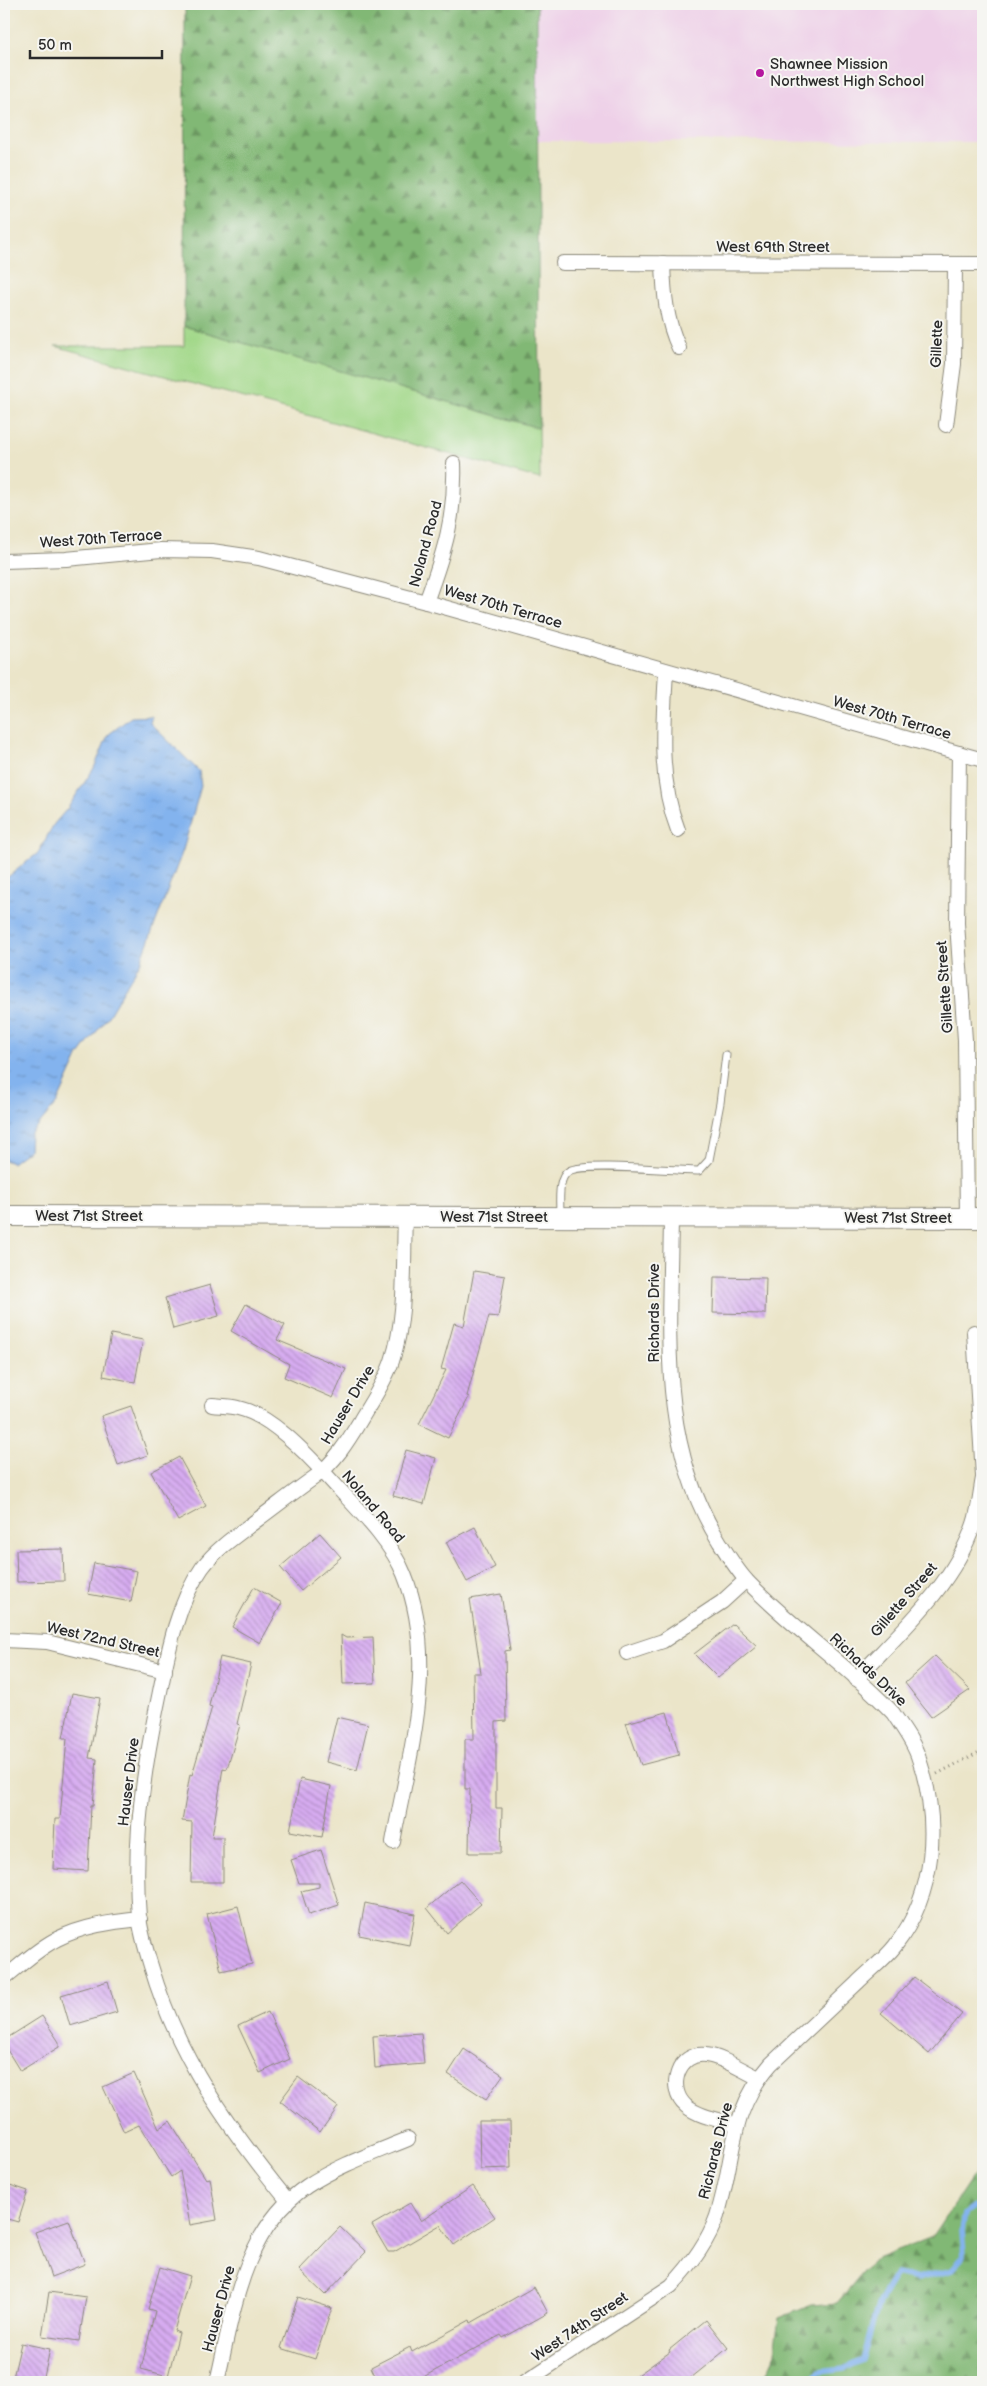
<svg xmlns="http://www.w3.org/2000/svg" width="987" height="2386" font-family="'Balsamiq Sans',sans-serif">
<defs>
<pattern id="forest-firs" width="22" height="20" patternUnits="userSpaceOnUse" patternTransform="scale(1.25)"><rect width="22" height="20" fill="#81b875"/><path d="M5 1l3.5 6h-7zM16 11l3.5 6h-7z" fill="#6a9660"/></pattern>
<pattern id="water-ripples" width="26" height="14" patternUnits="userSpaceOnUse" patternTransform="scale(1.25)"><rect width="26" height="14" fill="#83b3ee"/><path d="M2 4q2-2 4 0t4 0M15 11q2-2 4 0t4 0" fill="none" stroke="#6b92c1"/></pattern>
<pattern id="building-back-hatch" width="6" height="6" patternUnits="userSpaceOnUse" patternTransform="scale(1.25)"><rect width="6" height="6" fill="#d7acf1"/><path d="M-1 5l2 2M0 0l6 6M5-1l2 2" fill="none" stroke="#af8cc3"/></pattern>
</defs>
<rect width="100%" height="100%" fill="#f6f6f2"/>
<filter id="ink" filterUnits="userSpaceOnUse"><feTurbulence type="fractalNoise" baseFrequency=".02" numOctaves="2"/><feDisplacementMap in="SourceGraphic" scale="10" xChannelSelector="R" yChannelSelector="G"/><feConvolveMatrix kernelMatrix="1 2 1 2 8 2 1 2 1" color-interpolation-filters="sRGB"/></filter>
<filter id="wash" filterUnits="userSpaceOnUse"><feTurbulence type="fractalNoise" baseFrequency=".0096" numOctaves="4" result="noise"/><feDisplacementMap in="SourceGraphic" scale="20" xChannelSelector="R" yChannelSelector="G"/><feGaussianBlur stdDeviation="1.12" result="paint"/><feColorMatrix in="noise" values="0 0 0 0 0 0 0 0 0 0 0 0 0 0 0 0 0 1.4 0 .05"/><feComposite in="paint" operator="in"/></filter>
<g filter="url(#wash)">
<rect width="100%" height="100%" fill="#ebe5c9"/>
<polygon fill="#eed0e8" points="537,4 983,4 983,142 537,141"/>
<polygon fill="#a2d889" stroke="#66825a" points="184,326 539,428 540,479 55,346 184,346"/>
<g fill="url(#forest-firs)" stroke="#567250">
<polygon points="185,4 537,5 539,428 184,326"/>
<polygon points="983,2161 983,2382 763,2382 773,2359 779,2318 812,2305 837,2303 872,2261 932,2237"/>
</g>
<polygon fill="url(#water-ripples)" stroke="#576f8c" points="152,716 150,723 199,771 201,786 183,850 141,961 109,1015 79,1055 57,1103 30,1134 29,1150 12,1163 4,1160 4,880 38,853 54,824 67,809 94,768 108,735 131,717"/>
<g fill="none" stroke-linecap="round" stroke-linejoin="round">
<polyline stroke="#83b3ee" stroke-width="5.5" points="806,2382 820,2372 844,2369 862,2360 879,2302 896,2274 917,2279 952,2269 964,2256 962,2230 965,2214 983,2201"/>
</g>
<g id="blocks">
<g fill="url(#building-back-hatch)">
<polygon points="474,1271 505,1276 498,1317 489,1316 467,1396 469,1397 448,1438 419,1424 446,1370 441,1369 454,1323 464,1326"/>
<polygon points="714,1277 766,1278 765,1314 713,1313"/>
<polygon points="210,1285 219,1316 173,1329 165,1298"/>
<polygon points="246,1304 285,1325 277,1340 346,1369 333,1398 284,1377 289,1364 231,1331"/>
<polygon points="111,1334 143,1340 135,1382 103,1376"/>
<polygon points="131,1406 148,1455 118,1465 101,1416"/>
<polygon points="406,1450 436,1458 424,1504 393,1496"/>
<polygon points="179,1457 206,1506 178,1521 151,1472"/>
<polygon points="475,1527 495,1567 467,1582 446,1542"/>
<polygon points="320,1533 341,1557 301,1591 280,1567"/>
<polygon points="63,1549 64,1581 17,1582 16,1550"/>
<polygon points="94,1563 137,1571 131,1602 88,1594"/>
<polygon points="254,1587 282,1603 260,1643 232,1627"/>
<polygon points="501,1594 510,1650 505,1651 506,1721 496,1722 496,1808 502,1808 501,1853 469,1853 470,1789 465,1789 465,1739 474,1739 473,1673 481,1673 470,1599"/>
<polygon points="733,1624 757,1646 718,1678 694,1654"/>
<polygon points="341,1635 346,1638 373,1637 375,1683 343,1684"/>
<polygon points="935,1656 970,1690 931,1717 905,1683"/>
<polygon points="220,1657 251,1664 237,1724 240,1725 227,1769 223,1768 212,1837 223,1837 223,1882 191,1882 192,1822 182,1821 190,1774 192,1775 212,1707 209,1706"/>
<polygon points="72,1693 100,1698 89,1758 97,1759 93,1805 91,1805 88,1871 53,1869 55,1819 60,1819 67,1738 63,1738"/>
<polygon points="667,1712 679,1755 641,1765 626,1723"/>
<polygon points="337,1717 368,1724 357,1770 326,1762"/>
<polygon points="300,1779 331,1786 322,1837 290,1831"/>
<polygon points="321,1850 339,1905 309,1915 301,1891 319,1887 319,1883 299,1883 291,1860"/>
<polygon points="460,1880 481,1904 447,1933 427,1908"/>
<polygon points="365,1903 415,1914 409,1945 359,1935"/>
<polygon points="238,1906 252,1964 221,1971 207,1914"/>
<polygon points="914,1977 962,2014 929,2054 881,2013"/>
<polygon points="108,1981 117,2012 70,2026 61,1995"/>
<polygon points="268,2012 290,2059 260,2073 238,2026"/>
<polygon points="42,2016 59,2042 59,2047 20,2071 4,2045 4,2040"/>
<polygon points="421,2033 424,2064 375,2068 373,2036"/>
<polygon points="464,2049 503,2075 486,2099 448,2074"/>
<polygon points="134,2073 159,2129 170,2121 206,2179 210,2178 217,2220 190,2225 180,2171 171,2177 139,2125 124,2132 103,2087"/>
<polygon points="298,2077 338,2107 320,2132 280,2101"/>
<polygon points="479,2121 510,2121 511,2168 480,2169"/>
<polygon points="4,2183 28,2191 18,2222 4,2218"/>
<polygon points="473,2186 495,2217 454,2245 440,2225 394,2252 388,2252 372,2225 410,2203 421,2221"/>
<polygon points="69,2220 85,2264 51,2277 35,2232"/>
<polygon points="340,2227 366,2252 325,2295 299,2270"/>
<polygon points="160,2267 190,2276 174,2331 179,2333 168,2376 141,2369 155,2311 148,2309"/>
<polygon points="534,2287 548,2313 503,2338 501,2335 414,2382 378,2382 371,2367 410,2347 412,2352 470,2320 471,2323"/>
<polygon points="49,2292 86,2297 79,2341 42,2336"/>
<polygon points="298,2297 332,2308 315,2359 281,2348"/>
<polygon points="706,2320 728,2348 686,2382 628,2382 670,2352 669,2350"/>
<polygon points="21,2343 50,2349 43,2382 12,2382"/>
</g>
</g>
</g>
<g filter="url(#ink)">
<use href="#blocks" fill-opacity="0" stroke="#8b887a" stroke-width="1"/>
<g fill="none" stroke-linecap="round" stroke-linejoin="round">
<defs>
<path id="lane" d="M 560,1214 C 560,1202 557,1178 569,1171 C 583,1162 676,1171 699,1171 L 709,1160 L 720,1103 L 726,1055"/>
<g id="street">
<polyline points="563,263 983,264"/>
<path d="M 663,263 C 664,294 666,320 679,348"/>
<polyline points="946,425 954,364 955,264"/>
<polyline points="4,561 66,559 161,550 212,551 259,558 426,602 983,760"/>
<path d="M 426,602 C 444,553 456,516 454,463"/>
<path d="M 666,671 C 663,725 658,779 678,830"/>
<polyline points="959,753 957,923 965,1040 967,1218"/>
<polyline points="974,1332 983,1476"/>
<path d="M 212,1405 C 220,1406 230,1406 238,1408 C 270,1415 305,1452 327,1476 C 352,1504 390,1539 404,1574 C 439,1660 409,1755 393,1842"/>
<polyline points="4,1640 47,1642 165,1671"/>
<polyline points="627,1653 663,1641 722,1602 746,1580"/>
<path d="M 856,1679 C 900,1632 953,1586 974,1524 C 979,1510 980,1493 983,1478"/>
<path d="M 4,1978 C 21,1965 37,1949 57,1939 C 83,1926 111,1922 140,1919"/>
<path d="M 737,2125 C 721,2120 699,2117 686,2106 C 666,2089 678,2051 706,2055 C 723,2057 743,2071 759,2078"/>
<path d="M 288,2201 C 228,2127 178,2058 151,1966 C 146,1950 141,1933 139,1917 C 133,1848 142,1778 156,1711 C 166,1664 174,1608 202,1568 C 217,1548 237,1535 257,1520 C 276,1506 295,1491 315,1477 C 335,1462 348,1441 360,1421 C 371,1402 385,1382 392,1361 C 407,1316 403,1264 405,1217"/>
<path d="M 217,2382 C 233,2313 243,2229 307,2186 C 337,2166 374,2153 408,2139"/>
<path d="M 525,2382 L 671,2286 C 690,2266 708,2242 717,2216 C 736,2158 727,2114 771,2064 C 800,2037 828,2010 857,1983 C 869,1971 884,1960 895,1946 C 936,1893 940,1821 919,1759 C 914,1742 902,1727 893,1713 C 848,1665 792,1628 747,1581 C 736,1569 727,1554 719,1541 C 657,1441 670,1329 671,1217"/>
</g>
<polyline id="secondary" points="4,1216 983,1218"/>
</defs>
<use href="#lane" stroke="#8b887a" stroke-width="9"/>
<use href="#street" stroke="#8b887a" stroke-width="16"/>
<use href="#secondary" stroke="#8b887a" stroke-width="22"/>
<polyline stroke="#8b887a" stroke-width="3" stroke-dasharray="1 4" stroke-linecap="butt" points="937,1774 983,1750"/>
<use href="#lane" stroke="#fff" stroke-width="7"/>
<use href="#street" stroke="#fff" stroke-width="14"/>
<use href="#secondary" stroke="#fff" stroke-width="20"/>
</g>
</g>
<circle fill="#b5179e" stroke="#f6f6f2" stroke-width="2" cx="760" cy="73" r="5"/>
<g text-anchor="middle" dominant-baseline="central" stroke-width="4" stroke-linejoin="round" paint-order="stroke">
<g font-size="15" fill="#2b2b2b" stroke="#f6f6f2" text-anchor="start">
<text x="770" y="64">Shawnee Mission<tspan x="770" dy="17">Northwest High School</tspan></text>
</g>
<g font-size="15" fill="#2b2b2b" stroke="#f6f6f2">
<text x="773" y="247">West 69th Street</text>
<text transform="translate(937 344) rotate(-88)">Gillette</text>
<text transform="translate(101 539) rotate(-4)">West 70th Terrace</text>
<text transform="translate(426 544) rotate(-75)">Noland Road</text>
<text transform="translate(503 607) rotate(16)">West 70th Terrace</text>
<text transform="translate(892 718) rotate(16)">West 70th Terrace</text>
<text transform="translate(945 987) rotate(-94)">Gillette Street</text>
<text x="89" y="1216">West 71st Street</text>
<text x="494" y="1217">West 71st Street</text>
<text x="898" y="1218">West 71st Street</text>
<text transform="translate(654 1313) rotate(-90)">Richards Drive</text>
<text transform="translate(348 1405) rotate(-59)">Hauser Drive</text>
<text transform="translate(373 1507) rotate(50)">Noland Road</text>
<text transform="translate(904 1600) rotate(-49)">Gillette Street</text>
<text transform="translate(103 1640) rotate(13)">West 72nd Street</text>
<text transform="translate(868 1670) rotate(43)">Richards Drive</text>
<text transform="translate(129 1782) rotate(-83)">Hauser Drive</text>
<text transform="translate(716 2151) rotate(-76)">Richards Drive</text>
<text transform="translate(219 2309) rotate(-75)">Hauser Drive</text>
<text transform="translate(580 2327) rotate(-34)">West 74th Street</text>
</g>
</g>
<rect width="987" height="2386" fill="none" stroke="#f6f6f2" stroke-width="20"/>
<path d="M30 50v8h132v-8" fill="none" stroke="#2b2b2b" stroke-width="2.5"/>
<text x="38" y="50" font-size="15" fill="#2b2b2b" stroke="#f6f6f2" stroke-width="4" paint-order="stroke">50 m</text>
</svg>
